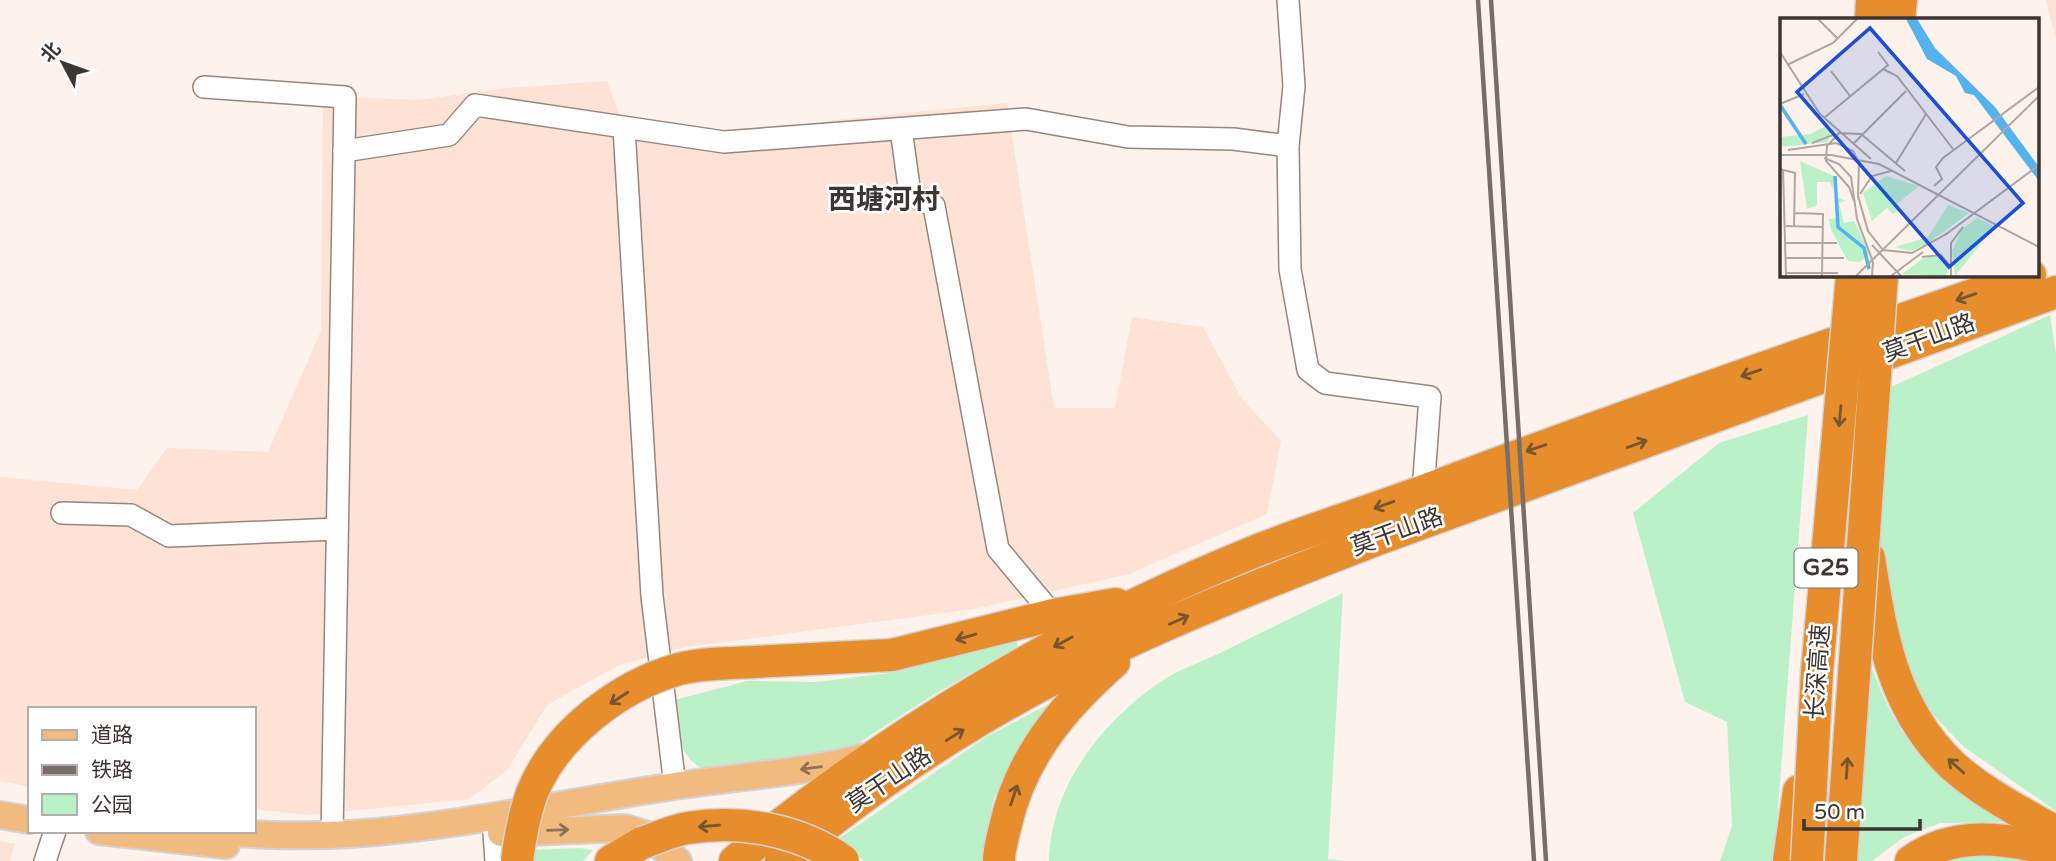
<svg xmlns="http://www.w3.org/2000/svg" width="2056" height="861" font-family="'Varela Round','Noto Sans SC',sans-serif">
<rect width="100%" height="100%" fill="#fdf2ec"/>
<g fill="#fde2d5">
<polygon points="2046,0 2056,0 2056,39"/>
<polygon points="607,81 624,128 724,142 835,120 1007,103 1054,408 1115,408 1132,317 1203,327 1242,399 1281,441 1267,514 1129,574 974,609 686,647 619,665 547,705 507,770 469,799 308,815 254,809 254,709 30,709 30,787 0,781 0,477 137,490 167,448 268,452 321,331 323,96 418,100 507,88"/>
<polygon points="0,841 15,844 10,861 0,861"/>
</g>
<g fill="#baf1c8">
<polygon points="2050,315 2056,355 2056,811 1964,747 1919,700 1893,635 1880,555 1884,390"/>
<polygon points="1808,415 1774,861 1720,861 1732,826 1727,722 1685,702 1633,513 1719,443"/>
<path d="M 1343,593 L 1328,859 L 1345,861 L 1049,861 C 1051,786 1100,724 1160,682 C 1177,670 1199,663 1218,654 C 1259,634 1301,613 1343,593 Z"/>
<path d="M 1016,639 L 1018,646 L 933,695 L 848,750 L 708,770 C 677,761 678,728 675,700 L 747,681 L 817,682 L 896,672 Z"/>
<path d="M 1865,649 C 1898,746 1926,772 2013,822 L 1940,823 L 1904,837 L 1872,861 L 1853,861 Z"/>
<polygon points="1049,704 1012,759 993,801 982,861 864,861 837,840 986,737"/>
<polygon points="580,848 593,850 583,861 532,861 534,850"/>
<polygon points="1997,850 2040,861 1932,861"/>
</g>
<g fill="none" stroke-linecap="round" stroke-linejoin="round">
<defs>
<g id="minor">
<polyline points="1288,0 1294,86 1288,146 1290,269 1308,370 1325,383 1430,397 1423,491"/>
<polyline points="204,87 345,97 332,835"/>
<polyline points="624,128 652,596 675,786"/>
<polyline points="901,129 910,194 934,206 998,549 1053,615"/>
<polyline points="344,151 449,135 475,105 724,142 1026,119 1128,137 1233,139 1288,146"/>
<polyline points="62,513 131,515 169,536 337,529"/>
<polyline points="494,833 496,861"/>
<polyline points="45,861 55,831"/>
</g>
<g id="major">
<polyline points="0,815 30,820"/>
<polyline points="99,831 226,845"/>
<path d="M 206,831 C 254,835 301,837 350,834 C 459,827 566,802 675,786 C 740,776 806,773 869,756"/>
<polyline points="501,833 625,828 645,834 678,861"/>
</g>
<g id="highway">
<polyline points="1871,19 1872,0"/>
<polyline points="1899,19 1901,0"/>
<path d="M 1869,558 C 1881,635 1893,710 1953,766 C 1983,793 2021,812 2056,832"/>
<polyline points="754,662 892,655 1053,615 1116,604"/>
<polyline points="611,861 642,843"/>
<path d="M 735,861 C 889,734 1066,628 1251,553 C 1307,530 1365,513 1421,492 C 1622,416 1827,346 2030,275"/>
<path d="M 781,861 C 837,815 896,771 958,733 C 1089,651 1235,594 1378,539 L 2056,292"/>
<path d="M 999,861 C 999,849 1003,836 1006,824 C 1021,757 1063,707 1114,662"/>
<polyline points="1789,861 1799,791"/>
<path d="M 1911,861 C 1955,830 2006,838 2056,851"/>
</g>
</defs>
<use href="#minor" stroke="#97867d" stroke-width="24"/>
<use href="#major" stroke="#d4d3d2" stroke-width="30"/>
<use href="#highway" stroke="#d4d3d2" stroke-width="35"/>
<use href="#minor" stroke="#fff" stroke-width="21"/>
<use href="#major" stroke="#f1bb80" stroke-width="26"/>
<use href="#highway" stroke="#e88d2c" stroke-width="32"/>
<g stroke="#776e6a" stroke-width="4.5">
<polyline points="1478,0 1534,861"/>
<polyline points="1491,0 1546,861"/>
</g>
<defs>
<g id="highway-bridge">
<path d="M 642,843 C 657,838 673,830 688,828 C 740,819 800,830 843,861"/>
<path d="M 517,861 C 520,838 524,815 532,793 C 556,734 619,686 679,669 C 703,663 729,663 754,662"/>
<polyline points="1807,861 1817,672 1852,275"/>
<polyline points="1841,861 1882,275"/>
</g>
</defs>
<use href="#highway-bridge" stroke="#d4d3d2" stroke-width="35" stroke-linecap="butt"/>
<use href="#highway-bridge" stroke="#e88d2c" stroke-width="32"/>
</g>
<defs><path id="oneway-shaft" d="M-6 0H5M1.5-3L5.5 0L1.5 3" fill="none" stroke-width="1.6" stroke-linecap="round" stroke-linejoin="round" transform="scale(1.75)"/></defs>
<g stroke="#795430">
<use href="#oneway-shaft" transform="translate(1966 297) rotate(161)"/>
<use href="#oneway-shaft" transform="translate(1751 373) rotate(161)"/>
<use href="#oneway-shaft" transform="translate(1840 416) rotate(95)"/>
<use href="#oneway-shaft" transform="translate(1637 444) rotate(-20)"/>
<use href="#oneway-shaft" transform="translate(1536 448) rotate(161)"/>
<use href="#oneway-shaft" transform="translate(1384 505) rotate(160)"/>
<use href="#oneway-shaft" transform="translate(1179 620) rotate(-24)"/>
<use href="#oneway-shaft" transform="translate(966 637) rotate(164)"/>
<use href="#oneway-shaft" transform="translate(1063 642) rotate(151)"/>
<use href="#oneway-shaft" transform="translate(619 698) rotate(147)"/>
<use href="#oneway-shaft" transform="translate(955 735) rotate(-32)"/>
<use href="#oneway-shaft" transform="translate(1956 766) rotate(-138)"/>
<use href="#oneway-shaft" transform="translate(1847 768) rotate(-86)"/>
<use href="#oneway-shaft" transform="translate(1014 795) rotate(-71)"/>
<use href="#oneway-shaft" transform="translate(709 826) rotate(175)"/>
</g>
<g stroke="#8e7155">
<use href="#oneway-shaft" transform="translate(811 768) rotate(173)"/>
<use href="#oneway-shaft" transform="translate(558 830) rotate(-2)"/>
</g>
<g text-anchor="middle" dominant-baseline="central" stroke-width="5" stroke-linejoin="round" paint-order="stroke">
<rect fill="#fff" stroke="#777270" stroke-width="2" x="1794.5" y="548.5" width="63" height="39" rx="5"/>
<g font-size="23" font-weight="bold" fill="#3d3532">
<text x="1826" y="568">G25</text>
</g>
<g font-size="24" fill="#3d3532" stroke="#fff">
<text transform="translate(1929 338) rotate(-20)">莫干山路</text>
<text transform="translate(1397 532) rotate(-20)">莫干山路</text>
<text transform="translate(1818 672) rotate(-86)">长深高速</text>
<text transform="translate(889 780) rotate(-34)">莫干山路</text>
</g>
<g font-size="28" font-weight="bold" fill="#3d3532" stroke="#fff">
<text x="884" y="200">西塘河村</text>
</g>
</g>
<g transform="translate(1780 18)">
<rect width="259" height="259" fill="#fdf2ec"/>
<path d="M 44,109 L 51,115 L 48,124 L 0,129 L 0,119 L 30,116 ZM 20,143 L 54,158 L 53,172 L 50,164 L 37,164 L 37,187 L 27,191 ZM 106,158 L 139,168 L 116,187 L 119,192 L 113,196 L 107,190 L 92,203 L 83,175 ZM 55,178 L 66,183 L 59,185 L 64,205 L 74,203 L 90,235 L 80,244 L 68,243 L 51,212 L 49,201 L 57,200 ZM 168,187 L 189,195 L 147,226 L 130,233 L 115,229 L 148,219 ZM 197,200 L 215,208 L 175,258 L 172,233 L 182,211 ZM 156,237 L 168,247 L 167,258 L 122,256 L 142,241 Z" fill="#baf1c8"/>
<path d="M 126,1 L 137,1 L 155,30 L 215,89 L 259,149 L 259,163 L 194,77 L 185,75 L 176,58 L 147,41 Z" fill="#54b2ef"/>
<path fill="none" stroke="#54b2ef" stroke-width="3.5" d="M 0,87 L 26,126M 55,158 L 58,209 L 84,230 L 89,251"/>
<path fill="none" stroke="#b0a6a2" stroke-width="2" d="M 38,1 L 58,21M 0,34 L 40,96 L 91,141M 7,47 L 53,25 L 77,1M 103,51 L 117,58 L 173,131M 51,53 L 70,78M 0,86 L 24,76M 44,100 L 108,47 L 98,34M 32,125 L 53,117M 74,125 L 126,73M 8,132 L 56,125 L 73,133 L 79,145 L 78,178 L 88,213 L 103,232 L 132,235 L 168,215M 0,137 L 51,137 L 99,146 L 259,229M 44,140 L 59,146 L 71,159 L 77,201 L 93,244 L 92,258M 116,145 L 146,96M 0,151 L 15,155 L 14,209M 3,151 L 6,258M 154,168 L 162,161 L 156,149 L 163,140 L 259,69M 80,176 L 92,158 L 111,153M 74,183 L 69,169 L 46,143 L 47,128 L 59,115 L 81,116 L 125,153M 15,195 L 43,196 L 42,258M 6,208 L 42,209M 165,217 L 259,147M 6,225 L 57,225M 92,227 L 121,258M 142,239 L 161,237 L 170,248M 6,240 L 64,240M 6,255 L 58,255M 76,258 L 259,78M 111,258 L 143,234M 171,258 L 171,225 L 183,209"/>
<path fill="#1d4ed8" fill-opacity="0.15" stroke="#1d4ed8" stroke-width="3.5" d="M 90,10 L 243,185 L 169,249 L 17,74 Z"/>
<rect width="259" height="259" fill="none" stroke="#3d3532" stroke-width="3.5"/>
</g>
<rect x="28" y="707" width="228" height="126" fill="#ffffff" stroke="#b1aead" stroke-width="2"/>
<rect x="42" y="730" width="35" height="10" fill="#f1bb80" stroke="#b1aead" stroke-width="2"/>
<text x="91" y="742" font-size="21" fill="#3d3532">道路</text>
<rect x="42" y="765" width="35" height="10" fill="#776e6a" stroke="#b1aead" stroke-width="2"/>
<text x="91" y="777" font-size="21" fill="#3d3532">铁路</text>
<rect x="42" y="794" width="35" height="21" fill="#baf1c8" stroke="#b1aead" stroke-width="2"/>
<text x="91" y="812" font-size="21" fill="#3d3532">公园</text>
<g transform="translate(63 63) rotate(311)" stroke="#ffffff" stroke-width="5" paint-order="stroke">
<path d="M0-5L12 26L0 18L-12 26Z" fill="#3d3532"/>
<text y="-10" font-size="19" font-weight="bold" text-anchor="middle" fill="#3d3532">北</text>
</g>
<path d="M1804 819v10h116v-10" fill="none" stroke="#3d3532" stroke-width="3.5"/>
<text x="1814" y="819" font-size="21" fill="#3d3532" stroke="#ffffff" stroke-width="5" paint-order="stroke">50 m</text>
</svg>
